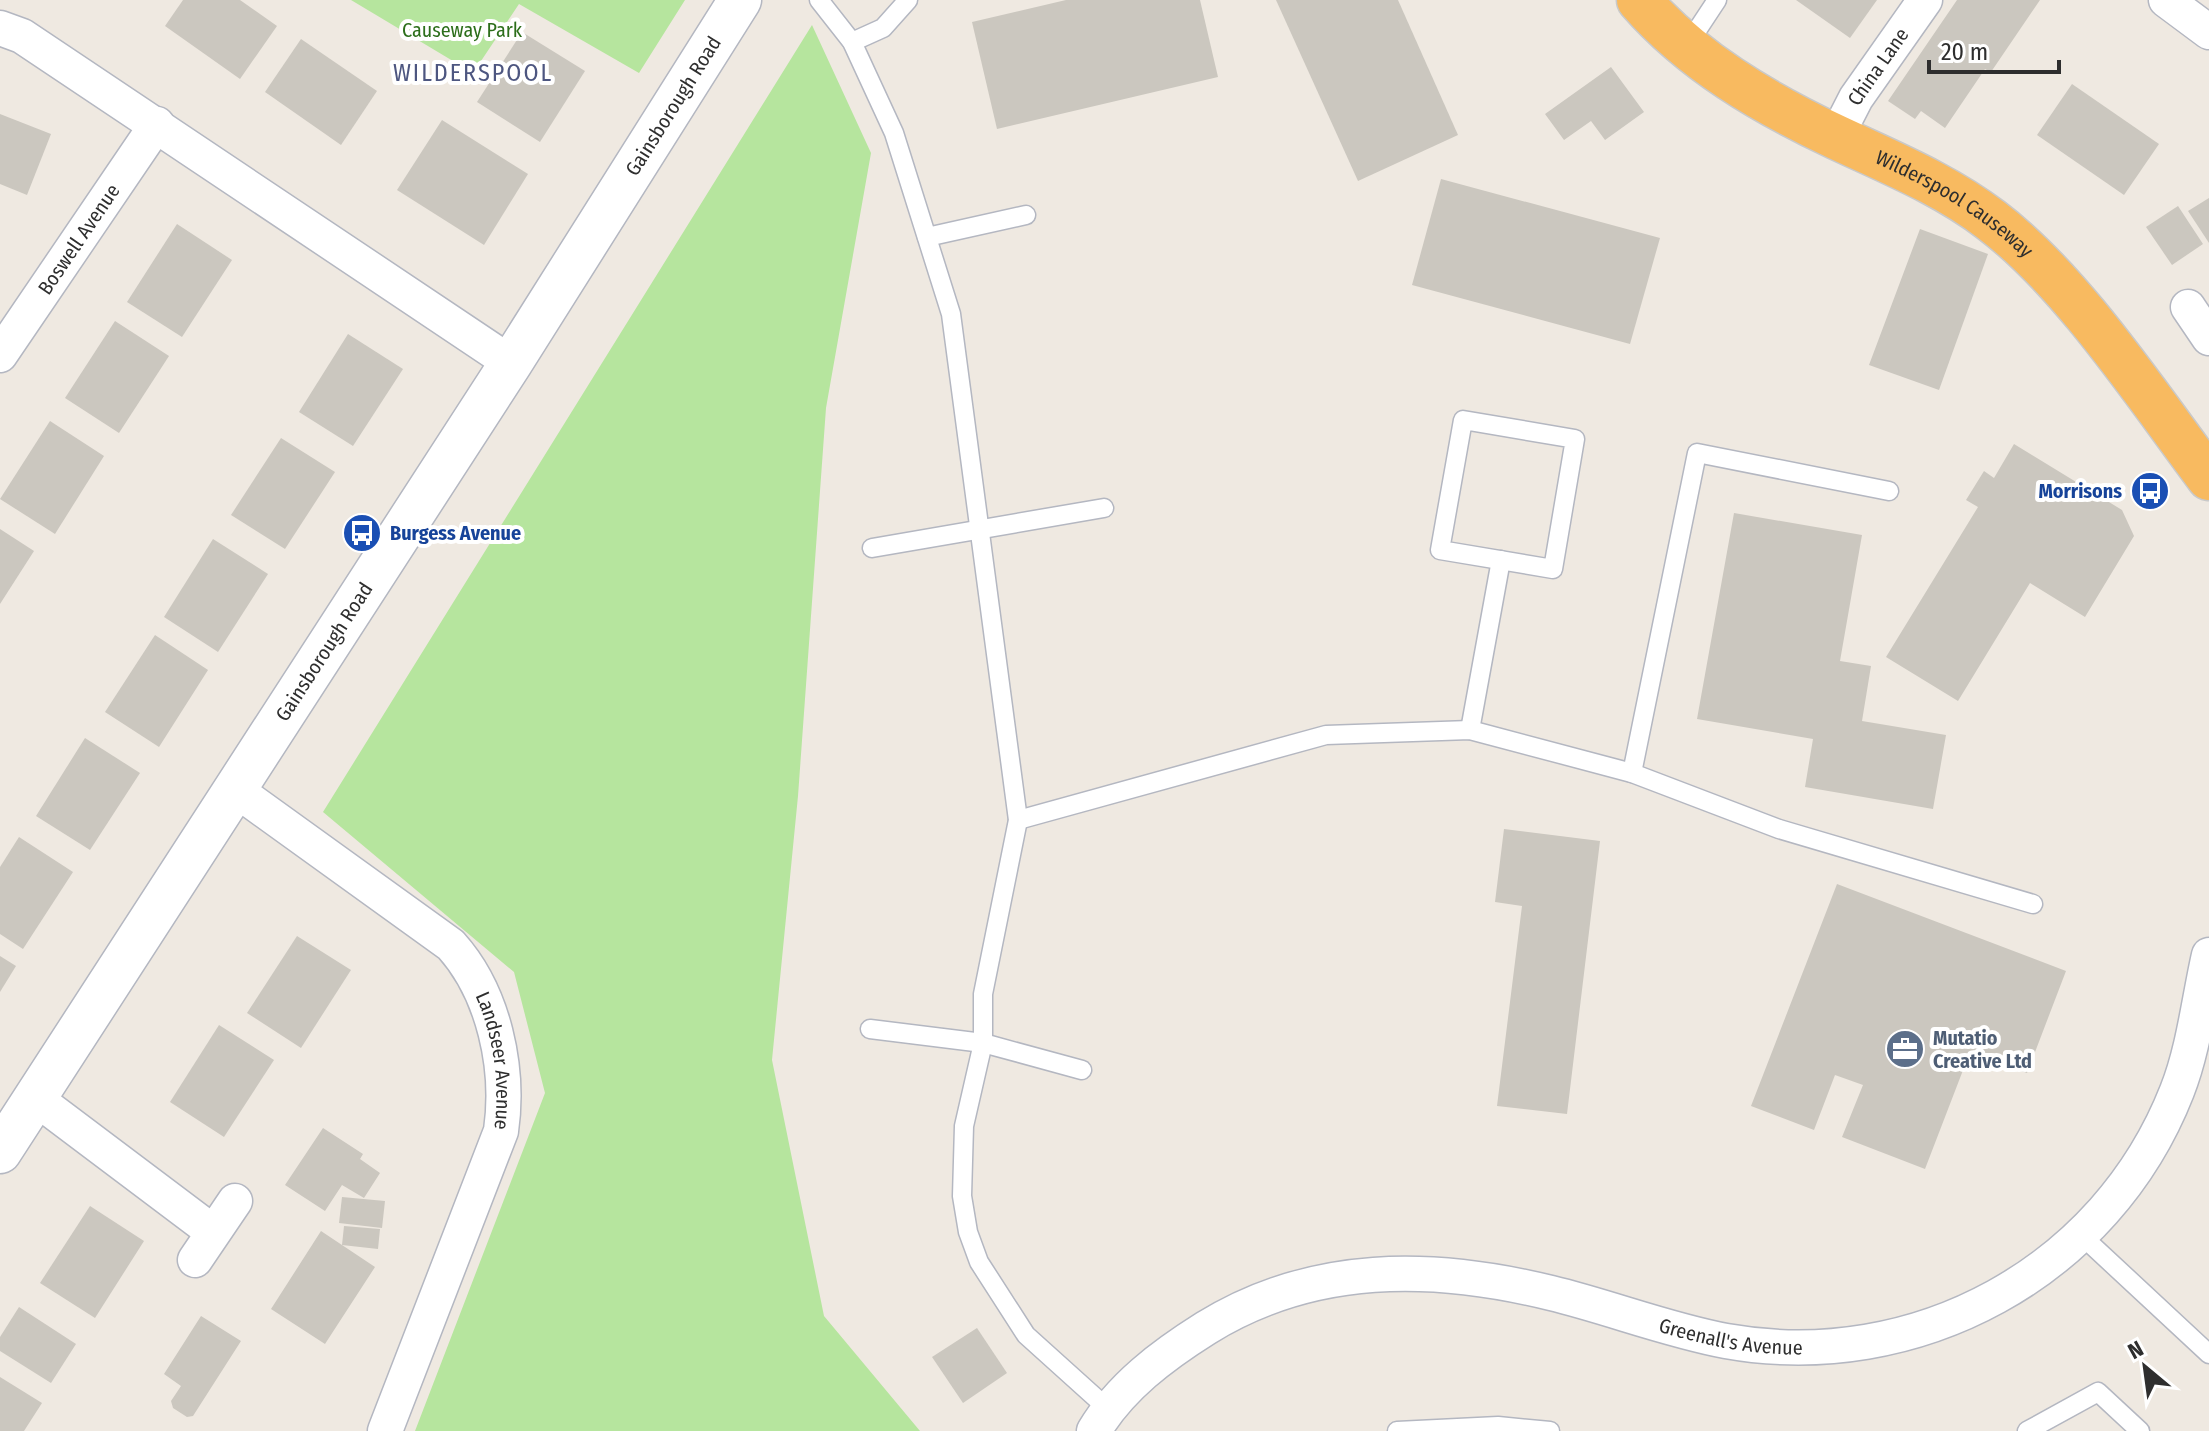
<svg xmlns="http://www.w3.org/2000/svg" width="2209" height="1431" font-family="'Fira Sans Condensed',sans-serif">
<rect width="100%" height="100%" fill="#efe9e1"/>
<g fill="#b6e59e">
<polygon points="351,0 685,0 639,73 519,4 473,73"/>
<polygon points="812,25 871,153 826,408 798,796 772,1060 824,1316 920,1431 415,1431 545,1093 514,972 323,812"/>
</g>
<g fill="#cbc7bf">
<polygon points="183,0 240,0 277,26 240,79 165,26"/>
<polygon points="1066,0 1200,0 1218,77 997,129 972,22"/>
<polygon points="1276,0 1398,0 1458,135 1358,181"/>
<polygon points="1796,0 1877,0 1850,38"/>
<polygon points="1957,0 2040,0 1991,72 1985,69 1945,128 1921,111 1915,119 1888,101"/>
<polygon points="522,32 585,71 540,142 477,102"/>
<polygon points="301,39 377,91 341,145 265,92"/>
<polygon points="1611,67 1644,112 1605,140 1591,121 1564,140 1545,114"/>
<polygon points="2072,84 2159,144 2124,195 2037,135"/>
<polygon points="0,114 51,134 27,195 0,184"/>
<polygon points="442,120 528,174 484,245 397,190"/>
<polygon points="1441,179 1660,238 1630,344 1412,285"/>
<polygon points="2209,198 2209,243 2188,211"/>
<polygon points="2178,206 2203,244 2172,265 2146,227"/>
<polygon points="177,224 232,260 182,337 127,302"/>
<polygon points="1920,229 1988,254 1939,390 1869,365"/>
<polygon points="115,321 169,356 119,433 65,398"/>
<polygon points="348,334 403,369 353,446 299,412"/>
<polygon points="50,421 104,456 55,534 0,499"/>
<polygon points="281,438 335,472 285,549 231,515"/>
<polygon points="2014,444 2122,510 2134,536 2085,617 2030,583 1958,701 1886,657 1978,507 1966,500 1984,471 1994,478"/>
<polygon points="1734,513 1862,535 1840,661 1871,666 1862,721 1946,735 1933,809 1805,787 1813,739 1697,719"/>
<polygon points="0,529 34,551 0,604"/>
<polygon points="213,539 268,574 218,652 164,617"/>
<polygon points="155,635 208,670 159,747 105,712"/>
<polygon points="85,738 140,773 90,850 36,816"/>
<polygon points="1504,829 1600,841 1567,1114 1497,1106 1522,906 1495,902"/>
<polygon points="19,837 73,872 23,949 0,934 0,867"/>
<polygon points="1837,884 2066,971 2027,1073 1970,1052 1925,1169 1842,1137 1863,1085 1835,1075 1814,1130 1751,1106"/>
<polygon points="297,936 351,970 301,1048 247,1013"/>
<polygon points="0,956 16,966 0,992"/>
<polygon points="219,1025 274,1060 224,1137 170,1102"/>
<polygon points="323,1128 363,1154 360,1159 380,1173 364,1198 342,1185 325,1211 285,1185"/>
<polygon points="342,1197 385,1201 382,1228 339,1223"/>
<polygon points="90,1206 144,1241 95,1318 40,1283"/>
<polygon points="344,1226 380,1229 378,1249 342,1245 375,1267 325,1344 271,1309 321,1231 342,1245"/>
<polygon points="19,1307 76,1344 51,1383 0,1351 0,1337"/>
<polygon points="201,1316 241,1341 193,1416 187,1417 173,1408 171,1401 181,1386 164,1374"/>
<polygon points="977,1328 1007,1373 963,1403 932,1357"/>
<polygon points="0,1377 42,1403 24,1431 0,1431"/>
</g>
<g fill="none" stroke-linecap="round" stroke-linejoin="round">
<defs>
<g id="service">
<polyline points="819,0 852,42 894,133 951,314 1018,820 983,994 983,1043 964,1126 962,1196 968,1232 979,1262 1026,1335 1107,1408"/>
<polyline points="852,42 883,28 908,0"/>
<polyline points="1686,47 1717,0"/>
<polyline points="927,237 1026,215"/>
<polygon points="1463,420 1575,439 1553,569 1440,550"/>
<polyline points="872,548 1104,508"/>
<polyline points="1470,730 1501,560"/>
<polyline points="1632,773 1697,453 1889,491"/>
<polyline points="1018,820 1326,735 1470,730 1632,773 1779,829 2033,904"/>
<polyline points="870,1029 983,1043 1082,1070"/>
<polyline points="2081,1235 2209,1354"/>
<polyline points="1397,1431 1498,1426 1550,1431"/>
<polyline points="2027,1431 2098,1392 2140,1431"/>
</g>
<g id="minor">
<polyline points="2166,0 2209,32"/>
<polyline points="0,28 22,36 511,363"/>
<path id="s1" d="M 1836,137 L 1856,98 L 1925,0"/>
<polyline points="2188,307 2209,338"/>
<path id="s2" d="M 0,355 L 157,124"/>
<path id="s3" d="M 236,790 L 451,945 C 494,993 510,1068 501,1131 L 385,1431"/>
<polyline points="35,1098 213,1232"/>
<polyline points="195,1260 235,1201"/>
<path id="s4" d="M 1094,1431 C 1120,1387 1163,1355 1206,1328 C 1313,1262 1432,1264 1551,1293 C 1609,1307 1667,1330 1726,1341 C 1916,1375 2106,1272 2177,1091 C 2194,1048 2199,999 2209,955"/>
</g>
<g id="tertiary">
<path id="s5" d="M 0,1152 L 511,363 L 740,0"/>
</g>
<g id="trunk">
<path id="s6" d="M 1639,0 C 1692,61 1764,103 1836,137 C 1889,162 1944,184 1991,220 C 2072,281 2148,397 2209,478"/>
</g>
</defs>
<use href="#service" stroke="#b4b7c1" stroke-width="21"/>
<use href="#minor" stroke="#b4b7c1" stroke-width="37"/>
<use href="#tertiary" stroke="#b4b7c1" stroke-width="45"/>
<use href="#trunk" stroke="#c9c9c9" stroke-width="47"/>
<use href="#service" stroke="#fff" stroke-width="18"/>
<use href="#minor" stroke="#fff" stroke-width="34"/>
<use href="#tertiary" stroke="#fff" stroke-width="42"/>
<use href="#trunk" stroke="#f8ba60" stroke-width="44"/>
</g>
<defs>
<symbol id="bus-disc" viewBox="-11 -11 22 22"><circle r="9.5" fill="#1a4fb4" stroke="#fff"/><path d="M-5-6H5V4H4V6H2V4H-2V6H-4V4H-5ZM-3.5-4V0h7V-4ZM-3.5 1.2v1.5H-2V1.2ZM2 1.2v1.5H3.5V1.2Z" fill="#fff"/></symbol>
<symbol id="office-disc" viewBox="-11 -11 22 22"><circle r="9.5" fill="#5c6f8a" stroke="#fff"/><path d="M-6-3h4V-5.5h4V-3h4V5H-6ZM-1-4.5V-3h2v-1.5ZM-6 0V1H6V0Z" fill="#fff"/></symbol>
</defs>
<g fill-rule="evenodd">
<use href="#bus-disc" x="2128" y="469" width="44" height="44"/>
<use href="#bus-disc" x="340" y="511" width="44" height="44"/>
<use href="#office-disc" x="1883" y="1027" width="44" height="44"/>
</g>
<g text-anchor="middle" dominant-baseline="central" stroke-width="8" stroke-linejoin="round" paint-order="stroke">
<g font-size="20" fill="#2c6e1b" stroke="#fff">
<text x="462" y="30">Causeway Park</text>
</g>
<g font-size="20" fill="#2e2e2e" stroke="#fff">
<text stroke="none"><textPath href="#s1" startOffset="82">China Lane</textPath></text>
<text stroke="none"><textPath href="#s5" startOffset="1244">Gainsborough Road</textPath></text>
<text stroke="none"><textPath href="#s6" startOffset="378">Wilderspool Causeway</textPath></text>
<text stroke="none"><textPath href="#s2" startOffset="140">Boswell Avenue</textPath></text>
<text stroke="none"><textPath href="#s5" startOffset="596">Gainsborough Road</textPath></text>
<text stroke="none"><textPath href="#s3" startOffset="392">Landseer Avenue</textPath></text>
<text stroke="none"><textPath href="#s4" startOffset="696">Greenall's Avenue</textPath></text>
</g>
<g font-size="20" font-weight="bold" fill="#164399" stroke="#fff" text-anchor="end">
<text x="2122" y="491">Morrisons</text>
<text x="390" y="533" text-anchor="start">Burgess Avenue</text>
</g>
<g font-size="20" font-weight="bold" fill="#4e5e75" stroke="#fff" text-anchor="start">
<text x="1933" y="1038">Mutatio<tspan x="1933" dy="23">Creative Ltd</tspan></text>
</g>
<g font-size="24" letter-spacing="2" fill="#4d5680" stroke="#fff">
<text x="473" y="73">WILDERSPOOL</text>
</g>
</g>
<g transform="translate(2145 1367) rotate(331)" stroke="#ffffff" stroke-width="6" paint-order="stroke">
<path d="M0-6L14 30L0 20L-14 30Z" fill="#2e2e2e"/>
<text y="-12" font-size="22" font-weight="bold" text-anchor="middle" fill="#2e2e2e">N</text>
</g>
<path d="M1929 60v12h130v-12" fill="none" stroke="#2e2e2e" stroke-width="4"/>
<text x="1941" y="60" font-size="24" fill="#2e2e2e" stroke="#ffffff" stroke-width="6" paint-order="stroke">20 m</text>
</svg>
